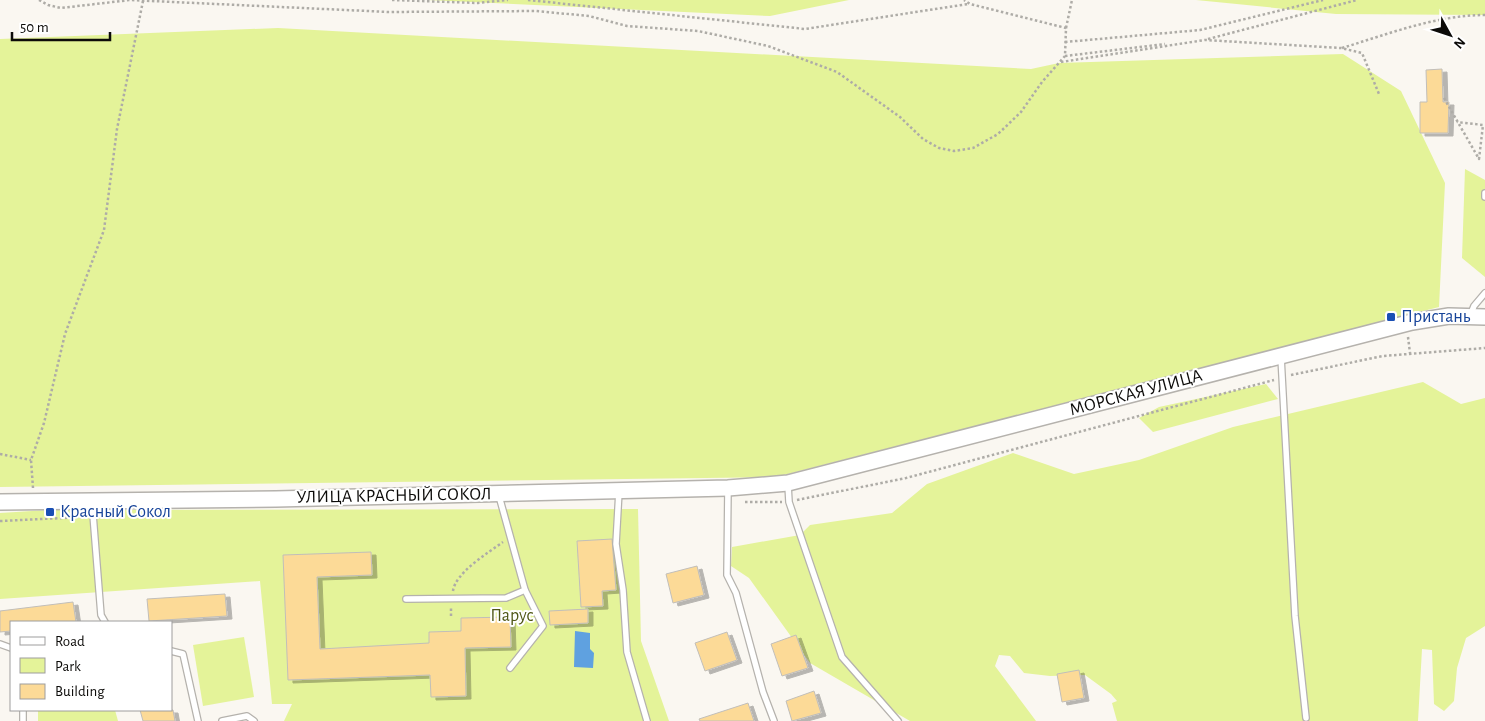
<svg xmlns="http://www.w3.org/2000/svg" width="1485" height="721" font-family="'Alegreya Sans',sans-serif">
<defs>
<filter id="shadow"><feDropShadow dx="5" dy="3" stdDeviation="0" flood-color="#0004"/></filter>
</defs>
<rect width="100%" height="100%" fill="#faf7f1"/>
<g fill="#e4f399">
<polygon points="427,0 849,0 770,16"/>
<polygon points="1196,0 1485,0 1485,15 1336,14"/>
<polygon points="278,28 1031,69 1059,63 1343,54 1401,91 1445,183 1439,307 776,477 0,487 0,39"/>
<polygon points="1465,169 1485,180 1485,277 1462,258"/>
<polygon points="1423,382 1461,404 1485,398 1485,626 1466,638 1457,668 1454,701 1444,711 1434,704 1432,650 1422,649 1418,721 1117,721 1112,703 1117,701 1111,694 1085,675 1050,676 1024,673 1010,656 999,655 995,666 1036,721 910,721 810,663 749,578 731,566 732,547 800,535 810,525 892,513 927,484 1013,453 1074,474 1139,460 1233,427"/>
<polygon points="1266,384 1278,399 1153,432 1139,418 1159,407"/>
<polygon points="638,509 641,641 669,721 284,721 292,704 272,704 260,581 0,599 0,513 48,510"/>
<polygon points="244,637 254,697 203,706 193,645"/>
<polygon points="38,710 115,710 118,721 38,721"/>
</g>
<polygon fill="#5fa1e0" points="575,631 590,633 590,649 594,653 593,668 574,667"/>
<g fill="#fcda97" stroke="#c1beb9" filter="url(#shadow)">
<polygon points="1442,69 1443,102 1449,102 1448,133 1420,133 1420,102 1427,102 1426,70"/>
<polygon points="612,539 616,590 602,591 603,606 581,607 577,541"/>
<polygon points="371,552 372,575 317,577 320,649 429,643 429,632 461,631 461,618 510,617 511,647 465,648 466,696 431,697 430,675 288,680 283,555"/>
<polygon points="697,566 704,595 673,603 666,574"/>
<polygon points="225,594 227,616 149,621 147,599"/>
<polygon points="73,602 76,622 11,622 11,631 0,632 0,611"/>
<polygon points="588,609 588,623 550,625 549,611"/>
<polygon points="727,632 737,660 705,671 695,643"/>
<polygon points="796,635 808,668 782,676 771,644"/>
<polygon points="1079,670 1084,698 1062,702 1057,674"/>
<polygon points="814,691 821,713 792,721 786,701"/>
<polygon points="748,703 754,721 700,721 699,719"/>
<polygon points="140,710 173,710 175,721 143,721"/>
</g>
<g fill="none" stroke-linecap="round" stroke-linejoin="round">
<defs>
<g id="lane">
<polyline points="1485,193 1485,197"/>
<polyline points="1470,316 1474,306 1485,293"/>
<polyline points="1281,357 1295,616 1306,718"/>
<polyline points="788,485 789,502 842,657 898,721"/>
<polyline points="728,488 727,575 736,593 763,692 774,721"/>
<polyline points="619,491 616,544 623,590 627,652 647,721"/>
<polyline points="499,496 525,590 543,626 510,668"/>
<polyline points="92,502 101,615 105,622"/>
<polyline points="406,599 506,598 525,590"/>
<polyline points="0,644 11,648"/>
<polyline points="171,651 183,654 198,721"/>
<polyline points="23,710 23,721"/>
<polyline points="222,721 247,716 254,721"/>
</g>
<polyline id="secondary" points="0,502 276,499 728,488 788,483 1412,322 1449,316 1485,317"/>
</defs>
<use href="#lane" stroke="#b5b2ad" stroke-width="8"/>
<use href="#secondary" stroke="#b5b2ad" stroke-width="18"/>
<g stroke="#aeaca7" stroke-width="2.5" stroke-dasharray="2.5 2.5" stroke-linecap="butt">
<polyline points="39,0 48,5 61,8 130,0 389,12 536,11 589,16 627,26 698,31 768,46 837,72 900,117 923,139 939,148 954,151 973,148 998,134 1021,112 1042,82 1065,56 1066,28 970,4 964,0"/>
<polyline points="392,0 478,3 508,0"/>
<polyline points="528,0 805,29 968,4"/>
<polyline points="1066,28 1072,0"/>
<polyline points="1208,39 1357,0"/>
<polyline points="1065,42 1200,30 1323,0"/>
<path d="M 1342,48 C 1388,34 1437,15 1485,15"/>
<polyline points="1065,56 1165,44"/>
<polyline points="1061,62 1205,40 1341,48 1362,53 1379,94"/>
<polyline points="1444,98 1479,159 1483,125 1457,122"/>
<polyline points="1408,337 1410,353"/>
<polyline points="1291,375 1383,356 1485,348"/>
<polyline points="0,454 31,460"/>
<polyline points="33,488 31,460 44,423 65,334 104,230 117,129 143,1"/>
<polyline points="797,500 906,478 1274,380"/>
<polyline points="745,502 782,502"/>
<polyline points="0,521 84,517"/>
<path d="M 453,591 C 455,573 489,552 503,542"/>
<polyline points="451,616 451,606"/>
</g>
<use href="#lane" stroke="#fff" stroke-width="5.5"/>
<use href="#secondary" stroke="#fff" stroke-width="15"/>
</g>
<g fill="#1a4fb4" stroke="#fff" stroke-width="2">
<rect x="1386" y="312" width="10" height="10" rx="2.5"/>
<rect x="45" y="507" width="10" height="10" rx="2.5"/>
</g>
<g text-anchor="middle" dominant-baseline="central" stroke-width="4" stroke-linejoin="round" paint-order="stroke">
<g font-size="18" fill="#164399" stroke="#fff" text-anchor="start">
<text x="1401" y="317">Пристань</text>
<text x="60" y="512">Красный Сокол</text>
</g>
<g font-size="18" fill="#0c0b09" stroke="#fff">
<text transform="translate(1136 393) rotate(-15)">МОРСКАЯ УЛИЦА</text>
<text transform="translate(394 496) rotate(-1)">УЛИЦА КРАСНЫЙ СОКОЛ</text>
</g>
<g font-size="18" fill="#4f5715" stroke="#fff">
<text x="512" y="616">Парус</text>
</g>
</g>
<rect x="10" y="621" width="162" height="90" fill="#ffffff" stroke="#9e9d9d"/>
<rect x="20" y="637" width="25" height="8" fill="#ffffff" stroke="#9e9d9d"/>
<text x="55" y="646" font-size="15" fill="#0c0b09">Road</text>
<rect x="20" y="658" width="25" height="15" fill="#e4f399" stroke="#9e9d9d"/>
<text x="55" y="671" font-size="15" fill="#0c0b09">Park</text>
<rect x="20" y="684" width="25" height="15" fill="#fcda97" stroke="#9e9d9d"/>
<text x="55" y="696" font-size="15" fill="#0c0b09">Building</text>
<g transform="translate(1450 35) rotate(130)" stroke="#ffffff" stroke-width="4" paint-order="stroke">
<path d="M0-4L9 19L0 12L-9 19Z" fill="#0c0b09"/>
<text y="-8" font-size="14" font-weight="bold" text-anchor="middle" fill="#0c0b09">N</text>
</g>
<path d="M12 32v8h98v-8" fill="none" stroke="#0c0b09" stroke-width="2.5"/>
<text x="20" y="32" font-size="15" fill="#0c0b09" stroke="#ffffff" stroke-width="4" paint-order="stroke">50 m</text>
</svg>
